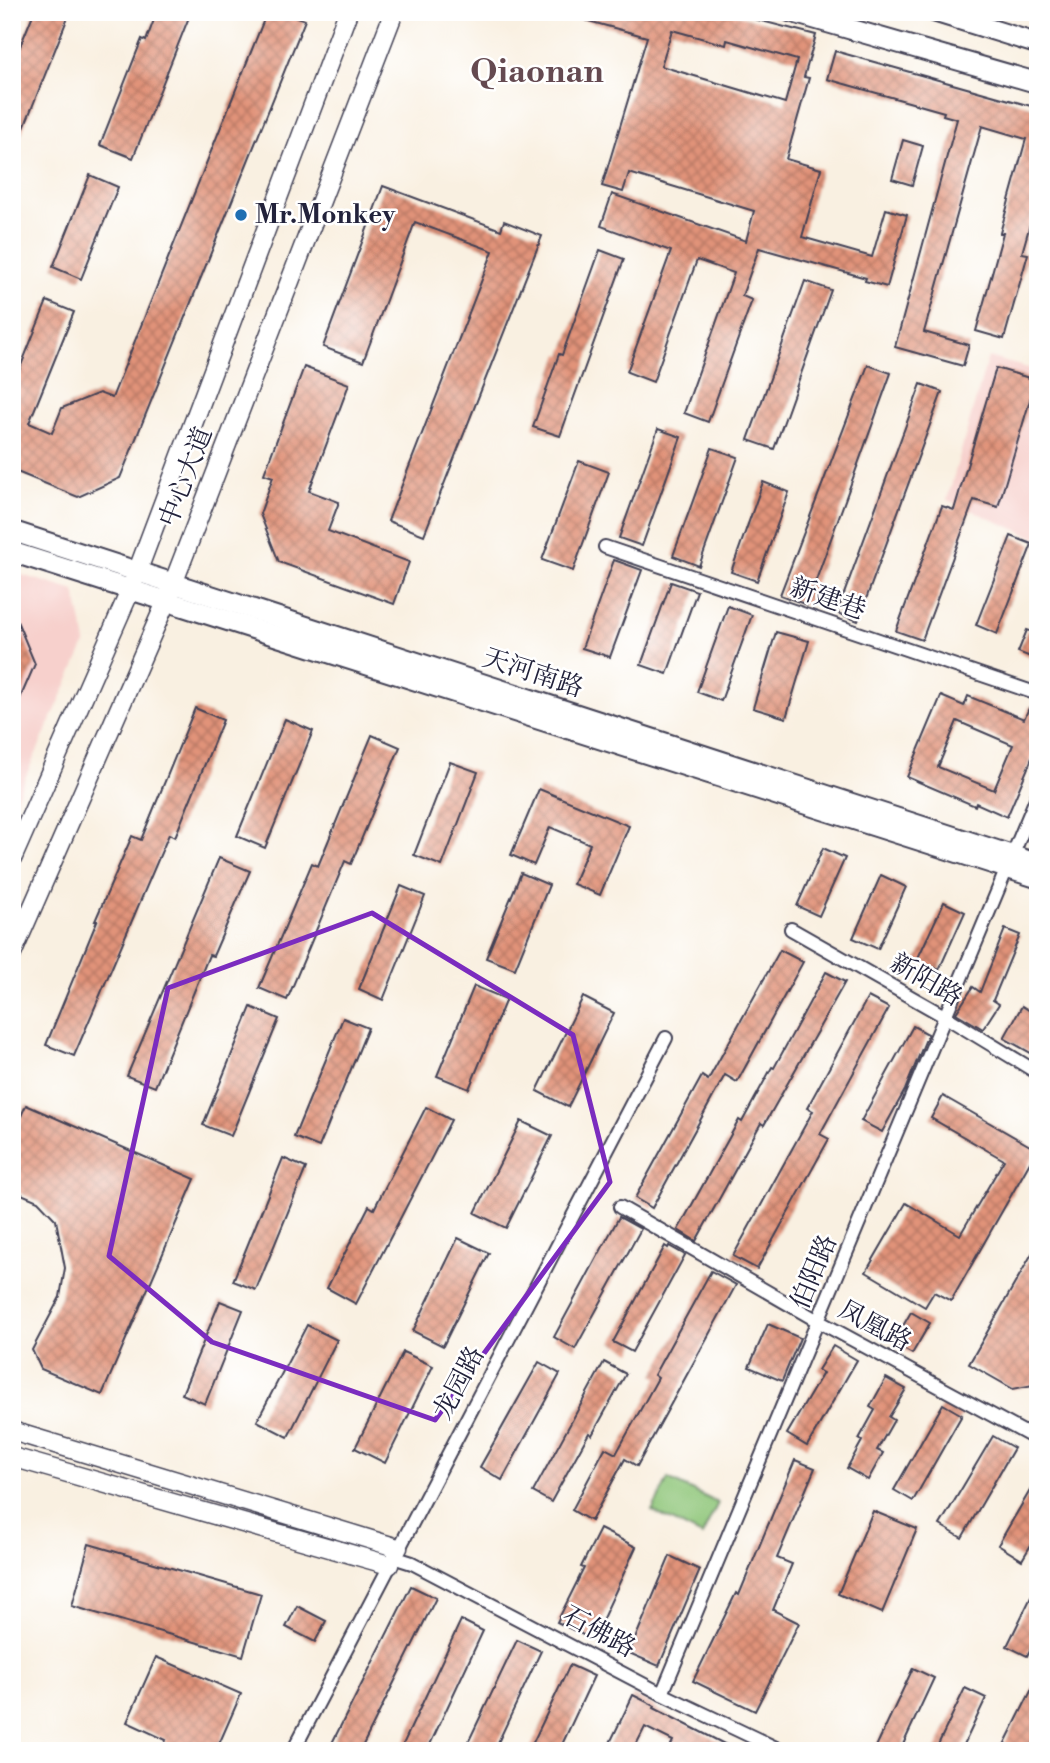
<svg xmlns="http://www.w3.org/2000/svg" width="1050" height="1763" font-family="'Libre Bodoni','Noto Serif SC',serif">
<defs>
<pattern id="building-cross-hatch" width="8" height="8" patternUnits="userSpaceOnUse" patternTransform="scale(1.75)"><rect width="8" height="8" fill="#e19379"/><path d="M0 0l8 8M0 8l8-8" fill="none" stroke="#b67864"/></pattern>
</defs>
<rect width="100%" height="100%" fill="#fff"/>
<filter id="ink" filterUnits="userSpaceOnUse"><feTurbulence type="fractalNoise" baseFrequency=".0143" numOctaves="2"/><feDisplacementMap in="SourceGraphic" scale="14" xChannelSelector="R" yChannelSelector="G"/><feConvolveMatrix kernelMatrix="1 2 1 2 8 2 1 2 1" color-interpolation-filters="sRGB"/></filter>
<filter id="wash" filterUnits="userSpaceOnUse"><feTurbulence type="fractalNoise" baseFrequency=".00686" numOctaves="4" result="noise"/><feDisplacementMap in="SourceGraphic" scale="28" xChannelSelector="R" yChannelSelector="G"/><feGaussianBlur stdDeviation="1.57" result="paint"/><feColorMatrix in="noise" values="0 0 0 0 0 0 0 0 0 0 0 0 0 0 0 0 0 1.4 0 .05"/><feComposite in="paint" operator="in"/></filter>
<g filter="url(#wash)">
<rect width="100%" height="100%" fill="#f9f0e1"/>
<g fill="#f7d0cc">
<polygon points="988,357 1038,371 1038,539 947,500"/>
<polygon points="12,572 75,591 86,642 12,807"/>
</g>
<polygon fill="#8fc679" stroke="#58745a" stroke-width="2" points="668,1479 718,1503 702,1536 652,1511"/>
<g id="blocks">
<g fill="url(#building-cross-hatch)" fill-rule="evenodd">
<polygon points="34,12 70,12 13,155 12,66"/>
<polygon points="157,12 191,12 133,158 100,145 142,39 146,41"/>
<polygon points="267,12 284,12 305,20 120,478 78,497 12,470 12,388 47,301 74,312 29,423 52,433 62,408 99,393 112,398"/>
<path d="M 570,12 L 727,12 L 816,35 L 804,77 L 809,78 L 786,159 L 821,169 L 802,237 L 872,257 L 886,209 L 907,215 L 887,287 L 865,281 L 866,278 L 759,248 L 742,296 L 752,300 L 708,422 L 684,413 L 734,273 L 697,260 L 653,382 L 627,372 L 671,251 L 601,226 L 612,194 L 746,241 L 754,211 L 629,173 L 623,192 L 602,186 L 647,37 L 570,16 ZM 672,30 L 726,45 L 727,40 L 797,60 L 785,103 L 661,66 Z"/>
<polygon points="835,51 1038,108 1038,196 1022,253 1028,254 1004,339 976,331 1003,233 1000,233 1026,139 982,126 924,332 969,345 963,366 895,347 957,119 943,115 944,112 827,79"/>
<polygon points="903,140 923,146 912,185 892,179"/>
<polygon points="90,175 118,187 81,279 53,267"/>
<polygon points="383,186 501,230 504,221 542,236 424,535 388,521 493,251 415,222 363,362 323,347"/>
<polygon points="600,250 624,259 560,436 533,427 559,354 562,355"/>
<polygon points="805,281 831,290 774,449 748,440"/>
<polygon points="868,365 891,373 807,605 780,595"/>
<polygon points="304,367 349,384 309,491 339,502 328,531 409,562 394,604 279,562 260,514 273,477 264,474"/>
<polygon points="996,368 1036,380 998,507 974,500 922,640 896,631 942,506 954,510"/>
<polygon points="921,384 942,392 858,621 837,613"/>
<polygon points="658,429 681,437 642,546 619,538"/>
<polygon points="712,448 738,457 699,566 673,556"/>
<polygon points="579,461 609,472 573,571 542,560"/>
<polygon points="763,482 789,492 757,581 731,572"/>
<polygon points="1011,536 1032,544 997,634 976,625"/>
<polygon points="614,560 642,570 610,657 582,648"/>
<polygon points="671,582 697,591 667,674 641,665"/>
<polygon points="728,606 752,615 721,701 697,692"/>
<polygon points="12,609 35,664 12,717"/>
<polygon points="1027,630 1038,634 1038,660 1018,652"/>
<polygon points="776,632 809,641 786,718 753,708"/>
<path d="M 941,696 L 964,706 L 968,696 L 1024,719 L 1030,706 L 1038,709 L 1038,744 L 1007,817 L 976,803 L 975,806 L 907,777 ZM 957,721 L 1013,745 L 994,790 L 938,767 Z"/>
<polygon points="195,708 223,720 175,837 169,834 74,1056 46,1045 97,921 95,921 132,836 141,840"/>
<polygon points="285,719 313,731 265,848 237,836"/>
<polygon points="372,735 400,747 351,864 345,861 287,1000 259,988 312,863 318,866"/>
<polygon points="450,762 478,772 442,866 414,855"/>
<polygon points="539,789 629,826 600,895 573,884 590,844 550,827 534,865 511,855"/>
<polygon points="823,848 845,858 819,916 797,906"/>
<polygon points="219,858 250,871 213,956 209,955 155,1087 127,1076"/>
<polygon points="521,873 549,885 515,969 486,958"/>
<polygon points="881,875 906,887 878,949 853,938"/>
<polygon points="401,886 425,896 383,1000 359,989"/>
<polygon points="944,902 965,912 939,970 917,960"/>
<polygon points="1005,929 1020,935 993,1000 999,1004 983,1029 956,1013 973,987 980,992"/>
<polygon points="780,950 803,962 737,1082 725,1075 652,1208 635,1198 702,1076 708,1080"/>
<polygon points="826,972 845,982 764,1125 761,1123 696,1241 678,1230 739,1120 742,1122 772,1067 774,1068"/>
<polygon points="474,986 506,999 469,1089 437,1076"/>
<polygon points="583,997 614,1013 568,1107 537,1091"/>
<polygon points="868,997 889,1008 820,1134 829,1139 757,1269 733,1256 813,1111 807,1108"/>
<polygon points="1022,1006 1038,1016 1038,1057 1004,1038"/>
<polygon points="251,1007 279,1019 231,1136 203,1125"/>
<polygon points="343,1018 368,1028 319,1147 294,1137"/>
<polygon points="913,1026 928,1034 905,1090 882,1132 861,1121"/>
<polygon points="943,1096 1037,1150 951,1301 934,1292 925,1307 866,1272 906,1203 960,1235 1004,1160 931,1118"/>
<polygon points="26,1105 195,1179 102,1395 41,1369 32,1350 60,1297 65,1268 56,1220 38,1201 12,1190 12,1136"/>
<polygon points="426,1107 451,1120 356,1304 327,1288 369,1206 374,1209"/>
<polygon points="521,1121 552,1136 506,1228 475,1213"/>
<polygon points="283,1158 306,1168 256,1290 233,1281"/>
<polygon points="619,1217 641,1229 575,1349 554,1337"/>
<polygon points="458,1238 489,1253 443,1346 413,1331"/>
<polygon points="1038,1243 1038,1384 1013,1389 969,1364"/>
<polygon points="665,1246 668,1248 669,1246 685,1255 632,1352 613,1342"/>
<polygon points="711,1271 736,1285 637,1466 625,1459 591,1521 572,1510 605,1448 616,1454 658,1378 654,1375"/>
<polygon points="220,1301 243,1310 205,1404 182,1394"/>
<polygon points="911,1312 930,1323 912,1354 893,1343"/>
<polygon points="768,1324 800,1338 782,1381 749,1367"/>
<polygon points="307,1325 337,1340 288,1437 257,1421"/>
<polygon points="833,1346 857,1360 807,1446 787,1434 823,1373 818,1370"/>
<polygon points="403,1352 433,1366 385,1463 355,1448"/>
<polygon points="539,1362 560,1374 502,1480 480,1467"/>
<polygon points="604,1362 626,1374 592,1435 589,1433 551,1502 533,1492"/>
<polygon points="886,1378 906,1389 889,1417 894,1420 877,1450 883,1453 868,1480 847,1468 862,1441 859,1439 875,1410 870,1407"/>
<polygon points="943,1404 962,1415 913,1501 894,1490"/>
<polygon points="993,1436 1014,1448 962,1538 940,1525"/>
<polygon points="795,1460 815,1468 777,1558 792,1564 773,1610 799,1623 755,1711 693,1681 736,1593 739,1595"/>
<polygon points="1038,1477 1038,1533 1022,1560 998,1545"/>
<polygon points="873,1511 917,1529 882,1613 838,1594"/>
<polygon points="600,1529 636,1547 593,1640 557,1622 584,1568 581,1567"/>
<polygon points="89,1544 261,1594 243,1656 72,1606"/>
<polygon points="670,1556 700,1570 659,1666 629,1653"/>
<polygon points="1038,1583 1038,1634 1027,1656 1007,1646"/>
<polygon points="411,1586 436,1598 360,1751 328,1751"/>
<polygon points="297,1606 326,1621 315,1642 286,1627"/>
<polygon points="461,1620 483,1631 427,1751 400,1751"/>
<polygon points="517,1640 541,1651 494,1751 464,1751"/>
<polygon points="156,1657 241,1694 216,1751 161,1751 166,1740 127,1722"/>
<polygon points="570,1665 594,1676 559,1751 529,1751"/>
<polygon points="913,1668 934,1678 900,1751 874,1751"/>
<polygon points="1038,1677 1038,1734 1030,1751 1001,1751"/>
<polygon points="965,1688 986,1698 961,1751 935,1751"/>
<polygon points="633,1695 655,1706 654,1708 738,1751 668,1751 673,1741 645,1727 633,1751 606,1751"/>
</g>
</g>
</g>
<g filter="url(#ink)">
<use href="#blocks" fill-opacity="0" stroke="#424154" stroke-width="2"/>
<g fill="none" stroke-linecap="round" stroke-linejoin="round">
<defs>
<g id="street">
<polyline points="605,547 1038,694"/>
<polyline points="791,929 946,1017 1038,1073"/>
<polyline points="620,1207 818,1321 1038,1440"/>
<polyline points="393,1557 412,1563 662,1694 782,1751"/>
<polyline points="662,1694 1038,794"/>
<polyline points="293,1751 666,1038"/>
</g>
<g id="secondary">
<polyline points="12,859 130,591 348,12"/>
<polyline points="12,954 166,602 394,12"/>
<polyline points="12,1431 398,1548"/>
<polyline points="12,1457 389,1565"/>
</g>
<g id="primary">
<polyline points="791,12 1038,83"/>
<polyline points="935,12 1038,44"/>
<polyline points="12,531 1038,864"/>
<polyline points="12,552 1038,878"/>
</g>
</defs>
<use href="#street" stroke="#424154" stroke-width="16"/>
<use href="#secondary" stroke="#424154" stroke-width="21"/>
<use href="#primary" stroke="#424154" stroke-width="23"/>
<use href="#street" stroke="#fff" stroke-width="12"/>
<use href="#secondary" stroke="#fff" stroke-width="18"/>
<use href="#primary" stroke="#fff" stroke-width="19"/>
</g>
</g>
<path fill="none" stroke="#7b2cbf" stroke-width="5" stroke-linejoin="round" d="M 372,913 L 573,1035 L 610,1182 L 435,1420 L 212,1342 L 109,1256 L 168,988 Z"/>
<circle fill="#1f6fb2" stroke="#fff" stroke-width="2.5" cx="241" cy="215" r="7"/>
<g text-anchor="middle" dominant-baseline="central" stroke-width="5" stroke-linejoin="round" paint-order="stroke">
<g font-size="26" font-weight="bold" fill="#22223b" stroke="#fff" text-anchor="start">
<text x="255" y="215">Mr.Monkey</text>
</g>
<g font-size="26" fill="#22223b" stroke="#fff">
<text transform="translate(186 477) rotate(-69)">中心大道</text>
<text transform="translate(828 599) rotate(19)">新建巷</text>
<text transform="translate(533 673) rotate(18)">天河南路</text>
<text transform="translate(926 980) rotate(30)">新阳路</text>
<text transform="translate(814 1272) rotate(-67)">伯阳路</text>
<text transform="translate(875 1326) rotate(28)">凤凰路</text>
<text transform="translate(459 1383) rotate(-62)">龙园路</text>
<text transform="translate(599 1632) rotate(28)">石佛路</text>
</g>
<g font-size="33" font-weight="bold" fill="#654a51" stroke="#fff">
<text x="537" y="72">Qiaonan</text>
</g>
</g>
<rect width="1050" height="1763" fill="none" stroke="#fff" stroke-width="42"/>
</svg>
